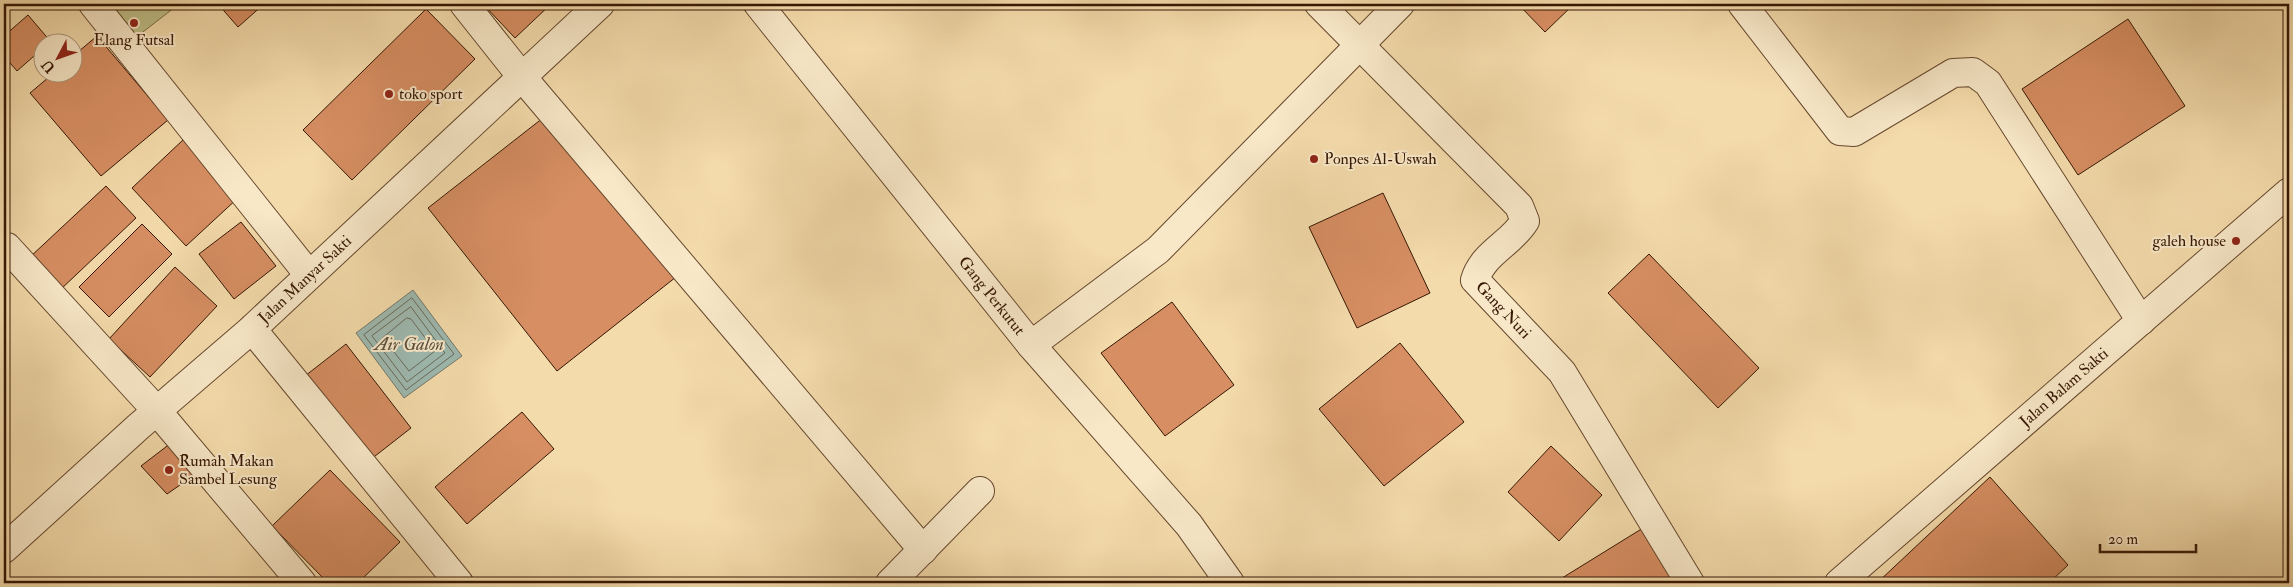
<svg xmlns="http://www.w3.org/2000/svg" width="2293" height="587" font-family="'IM FELL Double Pica',serif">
<rect width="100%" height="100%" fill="#f4dbab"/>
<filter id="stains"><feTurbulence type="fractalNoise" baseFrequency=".004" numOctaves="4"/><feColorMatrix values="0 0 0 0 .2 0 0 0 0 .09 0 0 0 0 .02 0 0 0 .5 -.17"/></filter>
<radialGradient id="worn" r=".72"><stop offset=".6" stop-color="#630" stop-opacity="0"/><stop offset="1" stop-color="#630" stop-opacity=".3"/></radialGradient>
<polygon fill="#bfbf87" stroke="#7a6b46" points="98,4 179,4 130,42"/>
<polygon fill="#9db9b0" stroke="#74786b" points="413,290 462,356 404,398 356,333"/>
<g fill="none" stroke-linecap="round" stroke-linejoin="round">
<g stroke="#6a685a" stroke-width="1">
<polygon points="412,298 454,354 406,390 364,335"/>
<polygon points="411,307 445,353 407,382 372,336"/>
<polygon points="407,318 411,319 435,351 409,371 383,338"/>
</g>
</g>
<g fill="#d68e62" stroke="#361704">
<polygon points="4,4 14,4 4,13"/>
<polygon points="218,4 264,4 238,27"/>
<polygon points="483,4 551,4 515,38"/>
<polygon points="1518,4 1574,4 1545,32"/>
<polygon points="426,9 475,59 352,180 303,130"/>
<polygon points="28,15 51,42 42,42 42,49 17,71 4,56 4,36"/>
<polygon points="2128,19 2185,106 2078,175 2022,89"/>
<polygon points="97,36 168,120 101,176 30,93 55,72 72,72 72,57"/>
<polygon points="4,80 9,86 4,90"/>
<polygon points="548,114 676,277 557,371 428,208"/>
<polygon points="184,139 239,197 186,246 132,188"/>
<polygon points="106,186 136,218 59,291 29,258"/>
<polygon points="1383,193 1430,293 1357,328 1309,227"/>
<polygon points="241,222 276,266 234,299 199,254"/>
<polygon points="142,224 172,254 109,317 79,287"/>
<polygon points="1649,254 1759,368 1718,408 1608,293"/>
<polygon points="175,267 217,306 150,377 109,339"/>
<polygon points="1172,302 1234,385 1165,436 1101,353"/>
<polygon points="1400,343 1464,422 1384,486 1319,409"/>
<polygon points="346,344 411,428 370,460 305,376"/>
<polygon points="522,412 554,449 467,524 435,487"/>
<polygon points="171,443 196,474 167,494 141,466"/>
<polygon points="1551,446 1602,495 1559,541 1508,492"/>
<polygon points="330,470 400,542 358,583 328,583 272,526"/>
<polygon points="1990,477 2068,565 2049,583 1877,583"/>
<polygon points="1643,528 1677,583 1554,583"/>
</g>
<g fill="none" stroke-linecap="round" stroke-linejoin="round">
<defs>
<g id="street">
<polyline points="93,4 309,275"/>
<polyline points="464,4 522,77 923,550"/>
<path id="s1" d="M 758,4 L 1031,345 L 1189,525 L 1230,583"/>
<path id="s2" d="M 1319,4 L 1519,206 L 1525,221 C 1511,244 1483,253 1475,280 L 1562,372 L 1690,583"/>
<polyline points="1742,4 1840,131 1854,132 1953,73 1973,72 1988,83 2141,321"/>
<polyline points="7,247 157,411 302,583"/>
<polyline points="252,329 459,583"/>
<polyline points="1031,345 1158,250 1400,4"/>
<path id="s3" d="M 4,549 L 138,427 L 252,329 L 600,4"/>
<polyline points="890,583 980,491"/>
<path id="s4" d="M 1839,583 L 2289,192"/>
</g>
</defs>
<use href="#street" stroke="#66482e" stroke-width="30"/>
<use href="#street" stroke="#f8e8c8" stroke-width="28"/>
</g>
<g fill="#8f2418" stroke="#f8e8c8" stroke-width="2">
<circle cx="134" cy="23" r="5"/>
<circle cx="389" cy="94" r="5"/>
<circle cx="1314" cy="159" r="5"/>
<circle cx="2236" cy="241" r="5"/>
<circle cx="169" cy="470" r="5"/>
</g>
<g text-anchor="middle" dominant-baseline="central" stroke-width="4" stroke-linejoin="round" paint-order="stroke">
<g font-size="16" fill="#361704" stroke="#f8e8c8" text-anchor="start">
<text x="134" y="40" text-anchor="middle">Elang Futsal</text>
<text x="399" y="94">toko sport</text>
<text x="1324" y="159">Ponpes Al-Uswah</text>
<text x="2226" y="241" text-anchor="end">galeh house</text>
<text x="179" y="461">Rumah Makan<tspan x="179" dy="18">Sambel Lesung</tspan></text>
</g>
<g font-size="16" fill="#361704" stroke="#f8e8c8">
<text stroke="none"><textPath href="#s3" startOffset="404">Jalan Manyar Sakti</textPath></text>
<text stroke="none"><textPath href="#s1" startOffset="374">Gang Perkutut</textPath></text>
<text stroke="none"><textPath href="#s2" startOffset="420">Gang Nuri</textPath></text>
<text stroke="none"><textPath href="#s4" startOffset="298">Jalan Balam Sakti</textPath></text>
</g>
<g font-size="18" font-style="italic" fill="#5a5040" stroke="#f8e8c8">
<text x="409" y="344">Air Galon</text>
</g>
</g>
<rect width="2293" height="587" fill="none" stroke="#f4dbab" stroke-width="20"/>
<rect x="5" y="5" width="2283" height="577" fill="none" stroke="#361704" stroke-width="2.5"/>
<rect x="10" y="10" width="2273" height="567" fill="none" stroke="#361704"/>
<g transform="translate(58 58) rotate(229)"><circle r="24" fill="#f8e8c8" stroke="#aa947a"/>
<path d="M0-4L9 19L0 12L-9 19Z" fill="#8f2418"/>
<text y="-8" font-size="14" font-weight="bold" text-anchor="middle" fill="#361704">U</text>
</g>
<path d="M2100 544v8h96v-8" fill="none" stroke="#361704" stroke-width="2.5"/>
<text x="2108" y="544" font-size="15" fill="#361704" stroke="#f8e8c8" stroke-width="4" paint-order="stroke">20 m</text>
<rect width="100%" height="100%" filter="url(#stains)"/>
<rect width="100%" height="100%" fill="url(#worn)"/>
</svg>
